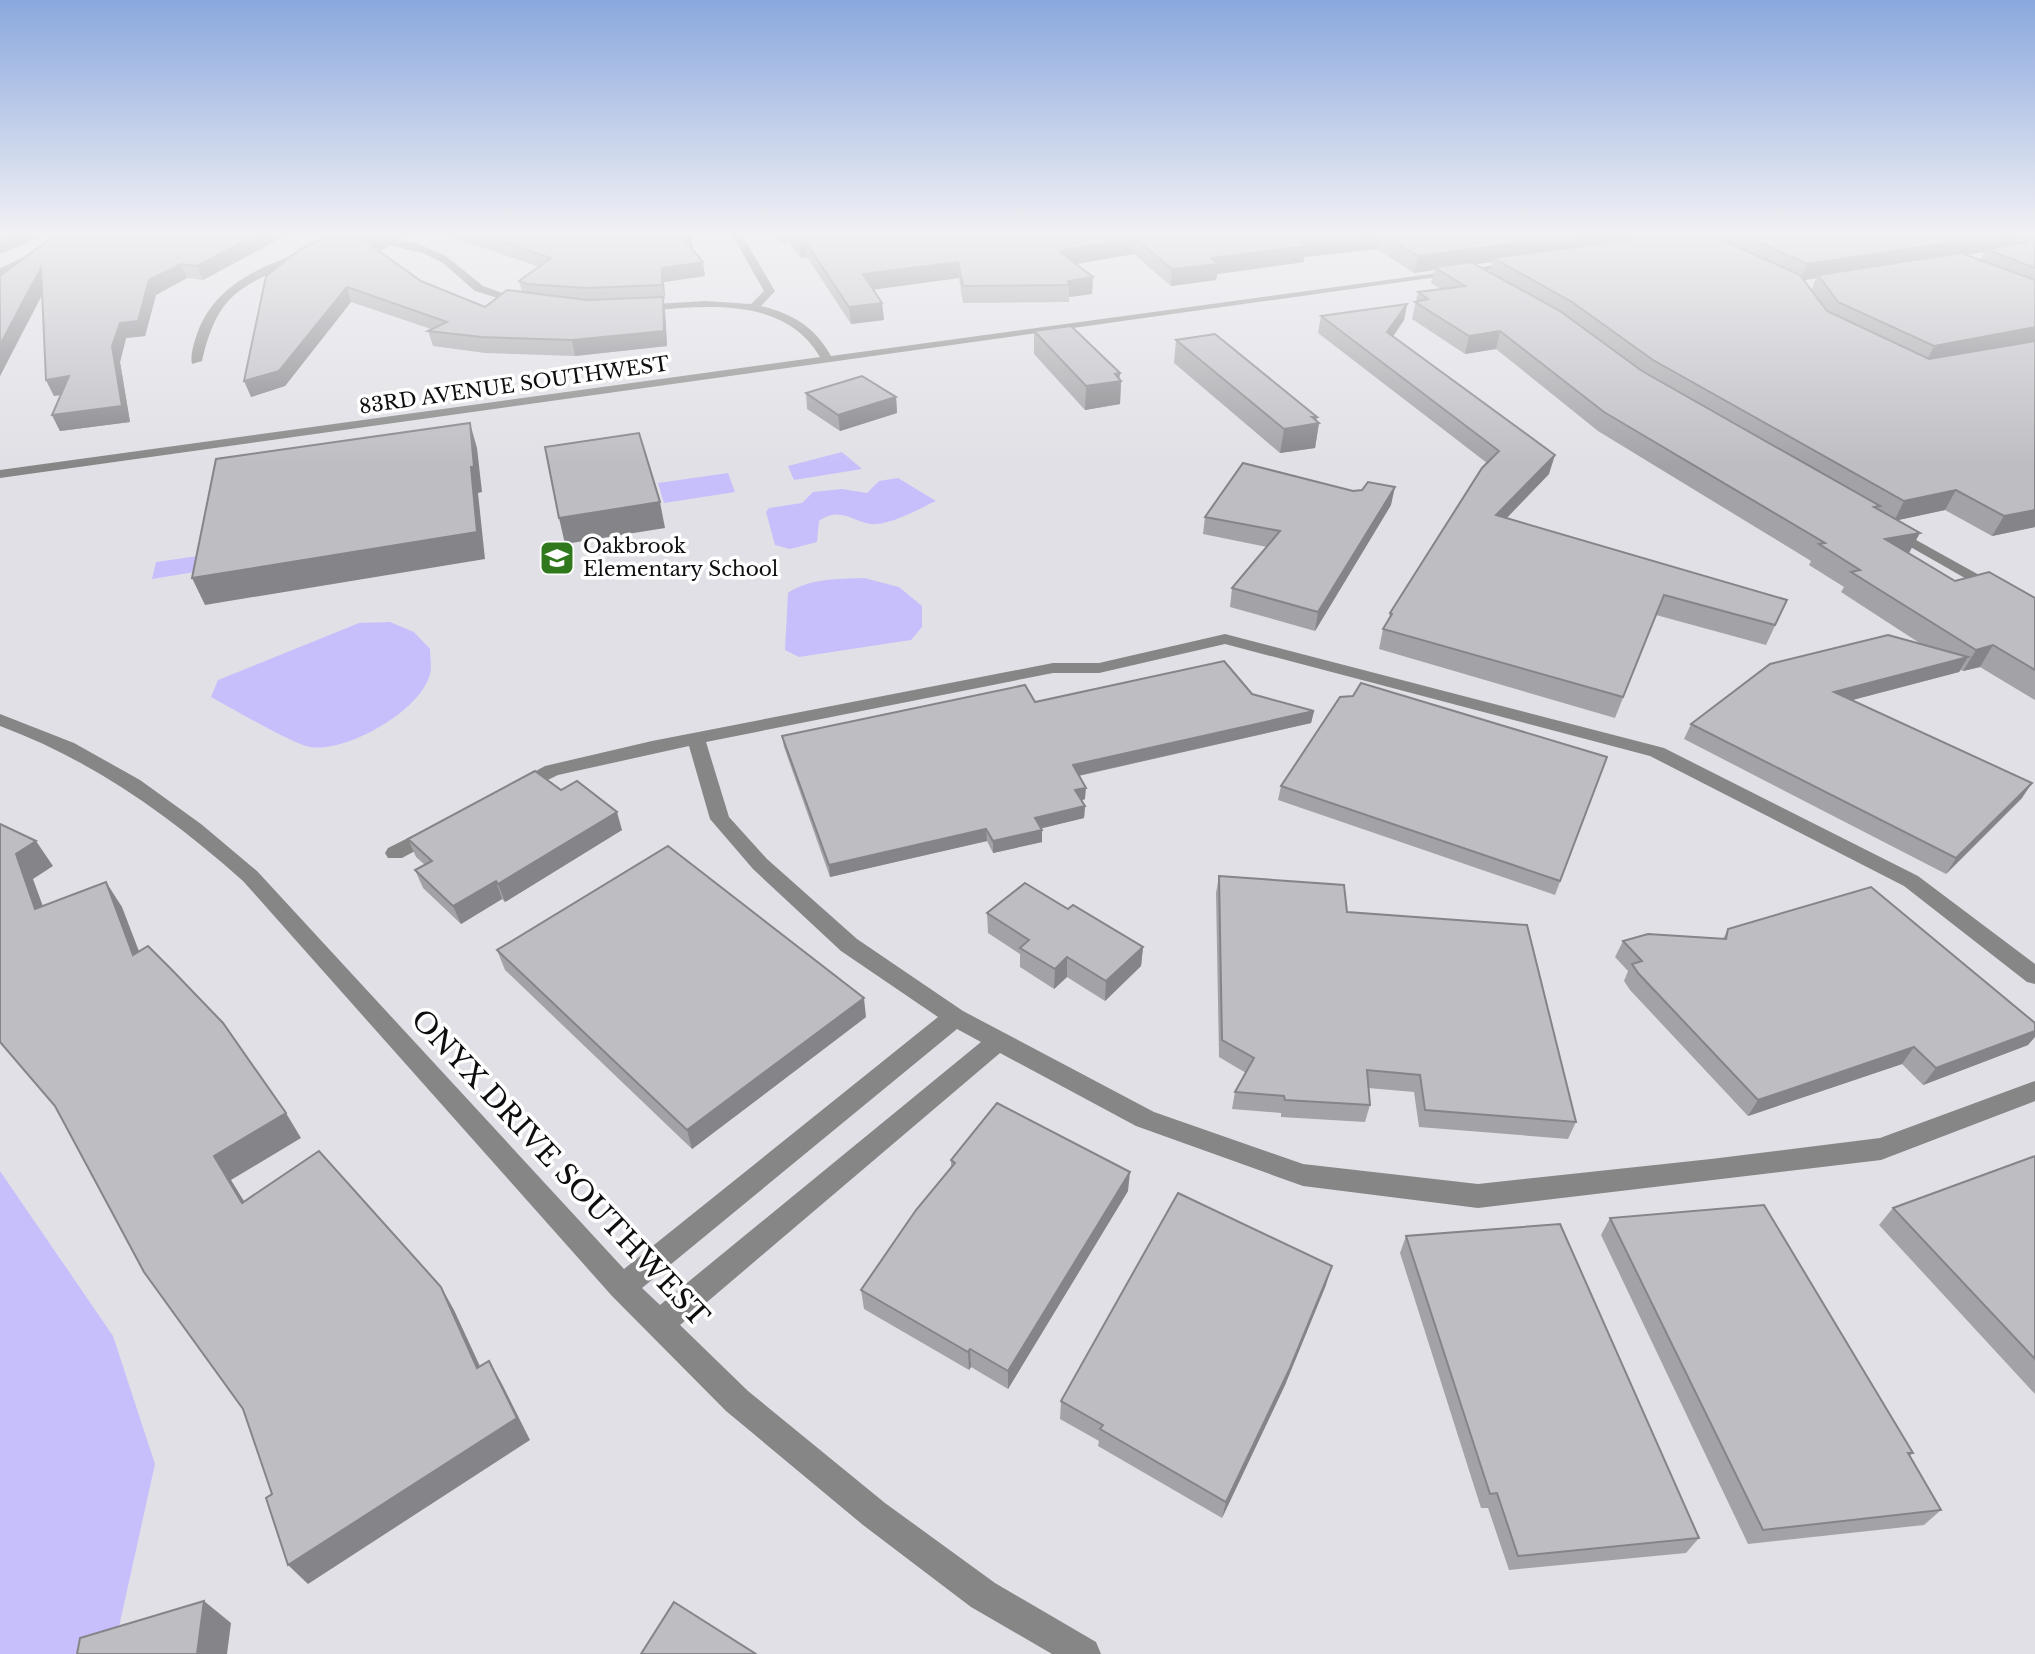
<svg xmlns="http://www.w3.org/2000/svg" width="2035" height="1654" font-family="'Libre Baskerville',serif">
<rect width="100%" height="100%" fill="#e1e0e6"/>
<g fill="#c7bffb">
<polygon points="842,452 862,469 794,480 788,466"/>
<polygon points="728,473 735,492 664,503 658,483"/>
<path d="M 898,478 L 936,501 C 918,509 897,522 877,524 C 855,526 843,504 819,521 L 817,542 L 790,549 L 775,545 L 766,512 L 769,508 L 802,503 L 813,492 L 842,489 L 867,493 L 879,481 Z"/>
<polygon points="198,556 195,572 152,579 156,562"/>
<path d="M 864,578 L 899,587 L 922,606 L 922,627 L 911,640 L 799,657 L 785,650 L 788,593 C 810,578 838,579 864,578 Z"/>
<path d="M 390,622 L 414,632 L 430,649 C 430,657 432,667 430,674 C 421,711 346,753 310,747 C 294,745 230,707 211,697 L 218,680 L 359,623 Z"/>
<polygon points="0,1171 113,1336 155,1464 113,1654 0,1654"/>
</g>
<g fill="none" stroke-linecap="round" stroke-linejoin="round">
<g fill="#858685" fill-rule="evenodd">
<polygon points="77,233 91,233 0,275 0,268"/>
<polygon points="336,233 367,233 418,244 446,256 483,286 530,303 524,306 475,291 443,263 423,253"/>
<path d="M 731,233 L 741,233 L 775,291 L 761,306 C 793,314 815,327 831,356 L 1518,262 L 1523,265 L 0,478 L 0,470 L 820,357 C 791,307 733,305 680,308 C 666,309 650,312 636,310 L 634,308 L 640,305 L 705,301 L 751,304 L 764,291 Z"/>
<path d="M 301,253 L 305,258 C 243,286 218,290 202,361 L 192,364 C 190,355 194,343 197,334 C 213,288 257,267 301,253 Z"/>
<polygon points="1891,526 2035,606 2035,618 1886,533 1886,527"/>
<path d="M 1225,634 L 1664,748 L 1918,876 L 2035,964 L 2035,984 L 2027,982 L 1904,886 L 1650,756 L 1225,644 L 1099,673 L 1053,673 L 706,742 L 729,817 L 767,859 L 857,939 L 963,1011 L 1154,1112 L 1303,1164 L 1478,1184 L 1711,1159 L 1880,1138 L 2035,1081 L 2035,1101 L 1881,1160 L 1478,1208 L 1303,1186 L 1136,1126 L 1000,1053 L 680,1325 L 748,1391 L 885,1503 L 995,1583 L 1096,1642 L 1101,1654 L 1052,1654 L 971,1607 L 863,1525 L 726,1411 L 612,1296 L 243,881 C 170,816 92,760 0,726 L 0,714 L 74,743 L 140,780 L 201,824 L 257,871 L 624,1269 L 938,1017 L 841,951 L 753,869 L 710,819 L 689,746 L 558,775 L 519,794 L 509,788 L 512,784 L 545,766 L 652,741 L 1053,663 L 1099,663 ZM 957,1029 L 981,1042 L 660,1305 L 642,1288 Z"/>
<polygon points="434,825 444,832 441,837 402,858 388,858 385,853 388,848"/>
</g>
</g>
<g fill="#a3a3a7" fill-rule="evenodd">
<polygon points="62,233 290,233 203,280 187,278 156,295 145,336 126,338 120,362 130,422 60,431 52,415 60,395 54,396 46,380 43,294 0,376 0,276"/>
<polygon points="333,233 385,233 389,246 379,251 421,281 485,307 522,292 519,281 539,267 441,233 690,233 691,236 692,249 705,276 664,282 665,299 663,299 665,311 667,346 575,356 485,353 433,346 428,331 431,329 351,302 285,386 251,397"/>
<polygon points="387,233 415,233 405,238"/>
<path d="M 774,233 L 1707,233 L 1720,239 L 1722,233 L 2035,233 L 2035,527 L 1992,536 L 1945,510 L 1898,520 L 1909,553 L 1955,581 L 2035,598 L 2035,700 L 1980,667 L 1963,671 L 1961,670 L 1959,672 L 1852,700 L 2022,798 L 1946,874 L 1684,739 L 1691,724 L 1921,644 L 1841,592 L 1844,587 L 1809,565 L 1811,561 L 1598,431 L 1496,349 L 1465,354 L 1412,319 L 1418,292 L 1440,289 L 1431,283 L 1434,270 L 1414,273 L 1377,249 L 1304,257 L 1304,262 L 1217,274 L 1216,280 L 1171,286 L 1134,254 L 1076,264 L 1093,277 L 1092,294 L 1069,297 L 1069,302 L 963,303 L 959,278 L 873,289 L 882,303 L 884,320 L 851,324 L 807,257 L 801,258 L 788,241 L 780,242 ZM 1984,252 L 1981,260 L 1967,255 ZM 1492,262 L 1490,272 L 1476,264 ZM 1816,278 L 1811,291 L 1804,280 Z"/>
<polygon points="1407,304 1404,320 1393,337 1549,474 1507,518 1787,600 1766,645 1656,615 1615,718 1379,649 1383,629 1388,622 1390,613 1487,463 1318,333 1321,316"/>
<polygon points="1034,331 1120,373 1119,379 1121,381 1120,404 1085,410 1034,354"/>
<polygon points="1176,340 1316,421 1319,423 1315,448 1280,453 1174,363"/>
<polygon points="806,393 896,397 897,413 840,431 807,409"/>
<polygon points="1391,505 1315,631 1230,607 1232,588 1267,547 1203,534 1205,517"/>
<polygon points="1252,694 1314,711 1311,723 1079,776 1085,799 1081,801 1085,806 1084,818 1041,828 1042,842 993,853 987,841 830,877 784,747 782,736 1035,702"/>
<polygon points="1607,757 1555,895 1278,800 1281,786"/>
<polygon points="561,790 622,830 505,902 502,899 461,924 423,888 415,870 425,865 416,857 408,839"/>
<polygon points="1219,876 1347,912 1576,1122 1568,1139 1419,1127 1414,1092 1368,1088 1370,1105 1365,1122 1281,1117 1281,1113 1232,1109 1235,1092 1246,1073 1219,1057 1216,893"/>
<polygon points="1068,909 1143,947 1141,966 1105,1001 1067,977 1054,989 1020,967 1020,954 988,933 987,913"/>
<polygon points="1728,929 2028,1045 1923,1085 1902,1064 1748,1116 1630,990 1624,981 1628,971 1615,957 1623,941 1723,939"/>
<polygon points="497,950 866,1017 692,1149 505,970"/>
<polygon points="2035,1156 2035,1394 1879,1225 1893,1208"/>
<polygon points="951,1160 1128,1191 1008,1389 971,1367 969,1370 864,1309 861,1290 951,1168"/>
<polygon points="1610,1218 1913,1453 1910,1456 1941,1510 1924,1525 1748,1544 1601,1235"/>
<polygon points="1406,1236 1699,1538 1686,1553 1509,1570 1488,1508 1481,1508 1400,1253"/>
<polygon points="1326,1285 1285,1385 1222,1518 1098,1446 1099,1441 1060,1419 1061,1401"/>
</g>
<g fill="#858488">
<polygon points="11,233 50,233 0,254 0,237"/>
<polygon points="260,233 290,233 203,280 197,266"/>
<polygon points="384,233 385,233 389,246 371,256 366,242"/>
<polygon points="404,233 415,233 405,238"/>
<polygon points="779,233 787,233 788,241 780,242"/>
<polygon points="1380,233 1377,249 1304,257 1304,262 1217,274 1216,280 1171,286 1172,269 1211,258 1301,242"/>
<polygon points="1589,233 1700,233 1493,258 1492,262 1439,269 1434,267 1434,270 1414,273 1418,256"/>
<polygon points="2013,233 2020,233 2013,248 1986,249 1984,252 1820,278 1818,275 1816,278 1800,281 1807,264"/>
<polygon points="691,236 693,249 684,250 682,237"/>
<polygon points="1135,238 1134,254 1059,267 1059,251"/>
<polygon points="805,241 807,257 801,258 799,242"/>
<polygon points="703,262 705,276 664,282 665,299 662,285 662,268"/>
<polygon points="958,262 959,278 864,291 863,274"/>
<polygon points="181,264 187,278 156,295 145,336 126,338 120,362 130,422 60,431 52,415 112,346 120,323 149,280"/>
<polygon points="41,268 48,282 0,376 0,345"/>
<polygon points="1093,277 1092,294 1069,297 1069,285 1068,281"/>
<polygon points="347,287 351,302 285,386 251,397 244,381"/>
<polygon points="663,297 665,311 667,346 575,356 572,340"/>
<polygon points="882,303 884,320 851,324 849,307"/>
<polygon points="1407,304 1404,320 1384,349 1387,332"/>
<polygon points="2035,327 2035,342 1925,364 1934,346"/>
<polygon points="1500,331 1496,349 1465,354 1469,336"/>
<polygon points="1120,373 1119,381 1121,381 1120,404 1085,410 1086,386 1115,374"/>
<polygon points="69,376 76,392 54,396 46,380"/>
<polygon points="896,397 897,413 840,431 838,415"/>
<polygon points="1312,417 1317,417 1316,424 1319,423 1315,448 1280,453 1284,429"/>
<polygon points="470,423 477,448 482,492 478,493 485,559 205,605 192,578 471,467"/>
<polygon points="1555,455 1549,474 1491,534 1496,515"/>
<polygon points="1395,487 1391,505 1315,631 1318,612"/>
<polygon points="1956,490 1945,510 1894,521 1904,501"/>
<polygon points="660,502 665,528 565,544 559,518"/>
<polygon points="2035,510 2035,527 1992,536 2004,516"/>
<polygon points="1920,533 1909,553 1885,539"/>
<polygon points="1993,645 1980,667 1963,671 1976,650"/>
<polygon points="1968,657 1959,672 1826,707 1834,692"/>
<polygon points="1314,711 1311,723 1072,777 1073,765"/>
<polygon points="2032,783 2022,798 1946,874 1956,858"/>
<polygon points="1086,788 1085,799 1075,802 1075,790"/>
<polygon points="1085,806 1084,818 1035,830 1035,818"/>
<polygon points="617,812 622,830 505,902 498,884"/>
<polygon points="986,829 987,841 830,877 829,865"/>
<polygon points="1042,830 1042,842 993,853 993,841"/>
<polygon points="36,841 53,866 33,879 53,934 35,909 16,854"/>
<polygon points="496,881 502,899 461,924 453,906"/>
<polygon points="106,882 122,907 150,980 133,955"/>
<polygon points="1143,947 1141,966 1105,1001 1106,981"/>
<polygon points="1067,957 1067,977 1054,989 1055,969"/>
<polygon points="864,998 866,1017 692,1149 687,1130"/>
<polygon points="2035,1031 2035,1037 2028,1045 1923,1085 1936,1068"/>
<polygon points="1914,1047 1902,1064 1748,1116 1758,1100"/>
<polygon points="286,1113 301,1138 231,1180 260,1227 242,1203 214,1156"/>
<polygon points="1130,1172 1128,1191 1008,1389 1008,1371"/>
<polygon points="1332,1266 1326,1285 1285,1385 1222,1518 1226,1502"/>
<polygon points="441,1287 454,1310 491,1390 477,1368"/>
<polygon points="970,1349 971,1367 969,1370 968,1352"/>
<polygon points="489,1361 502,1384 530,1440 308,1584 288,1565"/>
<polygon points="204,1601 231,1623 227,1654 197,1654"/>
</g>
<g fill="#bebdc2" stroke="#858488" stroke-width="2">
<polygon points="0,233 11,233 0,237"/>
<polygon points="62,233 260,233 197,266 181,264 149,280 138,321 120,323 112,346 122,406 52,415 69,376 46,380 41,268 0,345 0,276 50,239"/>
<polygon points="333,233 384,233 366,242 421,281 485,307 507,290 587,300 663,297 664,331 572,340 481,337 428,331 447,322 347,287 279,371 244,381 266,276 299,250"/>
<polygon points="477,233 690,233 691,236 682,237 703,262 662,268 662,285 587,288 527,284 519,281 551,258"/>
<polygon points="792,233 1379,233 1301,242 1306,246 1211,258 1218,264 1172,269 1135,238 1059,251 1093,277 1068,281 1069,285 963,286 958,262 863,274 882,303 849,307 805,241 799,242"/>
<polygon points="1380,233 1589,233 1418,256"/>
<polygon points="1679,233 1707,233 1800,275 1827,311 1929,359 2035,341 2035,510 2004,516 1956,490 1904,501 1653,360 1572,302 1493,258"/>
<polygon points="1739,233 2013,233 1807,264"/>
<polygon points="2021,233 2035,233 2035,268 1986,249 2027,242"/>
<polygon points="1961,253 2035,280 2035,327 1934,346 1838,302 1818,275"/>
<polygon points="1471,262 1560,311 1642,371 1880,506 1874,507 1920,533 1885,539 1955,581 1989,572 2035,598 2035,670 1993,645 1976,650 1851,572 1860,570 1819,544 1825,543 1604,412 1500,331 1469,336 1415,302 1428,299 1418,292 1465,286 1434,267"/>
<polygon points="1407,304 1387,332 1555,455 1496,515 1787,600 1775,625 1664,595 1623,697 1383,629 1392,614 1390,613 1482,468 1499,451 1321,316"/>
<polygon points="1071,326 1120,373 1115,374 1121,381 1086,386 1034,331"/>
<polygon points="1215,334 1317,417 1312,417 1319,423 1284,429 1176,340"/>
<polygon points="862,376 896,397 838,415 806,393"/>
<polygon points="470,423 474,467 471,467 477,532 192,578 216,459"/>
<polygon points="639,433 660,502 559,518 545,447"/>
<polygon points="1243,463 1353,491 1362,490 1368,482 1395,487 1318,612 1232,588 1280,531 1205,517"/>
<polygon points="1888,635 1968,657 1834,692 2032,783 1956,858 1691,724 1770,664"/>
<polygon points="1224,661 1252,694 1314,711 1073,765 1086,788 1075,790 1085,806 1035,818 1042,830 993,841 986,829 829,865 782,736 1025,685 1035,702"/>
<polygon points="1361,683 1607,757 1560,881 1281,786 1340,697 1353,696"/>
<polygon points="535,771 561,790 577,781 617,812 498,884 496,881 453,906 415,870 432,861 408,839"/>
<polygon points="0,824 36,841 16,854 35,909 106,882 133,955 148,946 172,970 223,1023 286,1113 214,1156 242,1203 319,1151 441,1287 477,1368 489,1361 517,1418 288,1565 266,1498 272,1494 243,1409 144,1272 55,1106 0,1042"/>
<polygon points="668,846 864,998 687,1130 497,950"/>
<polygon points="1219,876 1344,885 1347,912 1527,925 1576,1122 1425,1110 1420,1075 1367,1070 1370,1105 1285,1100 1284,1096 1235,1092 1254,1058 1222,1040"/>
<polygon points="1025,883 1068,909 1073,905 1143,947 1106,981 1067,957 1055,969 1020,948 1029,940 987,913"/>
<polygon points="1871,887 2035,1023 2035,1031 1936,1068 1914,1047 1758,1100 1638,973 1632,964 1642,961 1623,941 1648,934 1726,939 1728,929"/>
<polygon points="997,1103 1130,1172 1008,1371 970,1349 968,1352 861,1290 916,1210 955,1163 951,1160"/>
<polygon points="2035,1156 2035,1359 1893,1208"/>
<polygon points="1178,1193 1332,1266 1290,1368 1226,1502 1100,1429 1103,1425 1061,1401"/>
<polygon points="1764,1205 1913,1453 1908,1453 1941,1510 1763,1530 1610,1218"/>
<polygon points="1560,1224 1699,1538 1518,1556 1497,1493 1490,1494 1406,1236"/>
<polygon points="204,1601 197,1654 77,1654 80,1638"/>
<polygon points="674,1602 756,1654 641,1654"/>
</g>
<linearGradient id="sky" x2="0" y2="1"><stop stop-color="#8aa8de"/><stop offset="0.5" stop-color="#f2f1f4"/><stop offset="1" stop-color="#f2f1f4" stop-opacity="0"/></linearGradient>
<rect width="2035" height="465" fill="url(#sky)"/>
<defs>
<symbol id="school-square" viewBox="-11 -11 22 22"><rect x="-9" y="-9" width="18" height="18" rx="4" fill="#2f781c" stroke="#fff"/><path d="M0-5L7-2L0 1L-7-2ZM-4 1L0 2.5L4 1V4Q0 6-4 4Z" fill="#fff"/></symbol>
</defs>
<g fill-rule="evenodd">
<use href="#school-square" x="537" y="538" width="40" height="40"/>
</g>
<g text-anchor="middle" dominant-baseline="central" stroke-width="7" stroke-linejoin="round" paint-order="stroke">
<g font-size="20" fill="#0e0e10" stroke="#fff">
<text transform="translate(514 385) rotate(-8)">83RD AVENUE SOUTHWEST</text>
</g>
<g font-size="20" fill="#0e0e10" stroke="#fff" text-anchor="start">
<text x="583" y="546">Oakbrook<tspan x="583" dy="23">Elementary School</tspan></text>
</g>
<g font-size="28" fill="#0e0e10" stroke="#fff">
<text transform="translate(560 1168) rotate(47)">ONYX DRIVE SOUTHWEST</text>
</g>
</g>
</svg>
